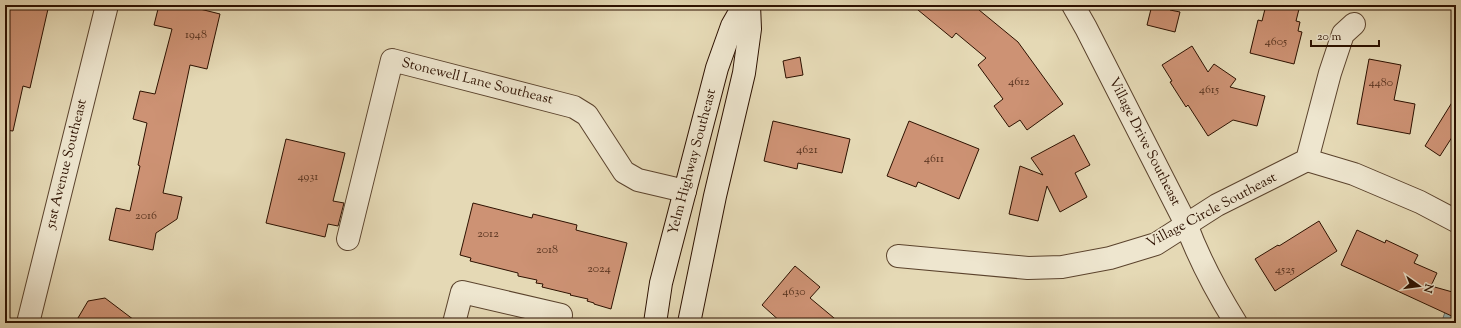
<svg xmlns="http://www.w3.org/2000/svg" width="1461" height="328" font-family="'Sorts Mill Goudy',serif">
<rect width="100%" height="100%" fill="#e5d9b5"/>
<filter id="stains"><feTurbulence type="fractalNoise" baseFrequency=".005" numOctaves="4"/><feColorMatrix values="0 0 0 0 .2 0 0 0 0 .09 0 0 0 0 .02 0 0 0 .5 -.17"/></filter>
<radialGradient id="worn" r=".72"><stop offset=".6" stop-color="#630" stop-opacity="0"/><stop offset="1" stop-color="#630" stop-opacity=".3"/></radialGradient>
<polygon fill="#9ab8b8" stroke="#6e756e" points="1447,306 1456,309 1456,323 1442,321"/>
<g fill="#cd9274" stroke="#2d1100">
<polygon points="5,5 32,5 48,9 30,88 23,86 13,131 5,130"/>
<polygon points="159,5 184,5 220,14 207,69 190,65 163,193 182,197 177,219 156,233 153,250 109,240 116,208 130,211 140,166 138,165 147,123 133,119 140,91 155,94 172,29 154,25"/>
<polygon points="912,5 973,5 1018,42 1063,104 1027,130 1020,120 1009,127 994,106 1003,99 978,65 986,58 956,33 952,38"/>
<polygon points="1152,5 1172,5 1170,10 1180,12 1175,32 1147,25"/>
<polygon points="1266,5 1300,5 1296,21 1300,22 1298,31 1302,32 1294,64 1250,53 1258,20 1262,21"/>
<polygon points="1192,46 1208,72 1214,64 1236,79 1230,87 1265,96 1257,126 1233,120 1208,136 1188,105 1186,107 1170,82 1172,81 1162,65"/>
<polygon points="800,57 803,75 786,78 783,61"/>
<polygon points="1369,59 1401,65 1394,100 1415,104 1410,134 1357,124"/>
<polygon points="1456,96 1456,131 1440,156 1425,146"/>
<polygon points="773,121 850,139 842,173 798,163 797,169 764,161"/>
<polygon points="909,121 979,149 959,199 918,182 916,187 887,176"/>
<polygon points="1074,135 1090,165 1075,173 1087,197 1060,212 1047,186 1038,221 1009,214 1020,166 1043,175 1031,158"/>
<polygon points="286,139 345,153 333,201 344,203 338,226 328,224 325,237 266,223"/>
<polygon points="473,203 532,218 533,214 577,225 576,230 627,243 611,309 594,304 594,303 587,301 588,299 570,295 571,294 542,287 543,284 536,283 537,280 518,276 518,273 470,261 471,258 460,255"/>
<polygon points="1319,221 1337,251 1275,291 1255,259 1278,245 1279,246"/>
<polygon points="1357,230 1385,243 1386,240 1418,255 1414,263 1437,273 1431,286 1456,293 1456,318 1341,265"/>
<polygon points="795,266 820,287 810,298 840,323 782,323 762,305"/>
<polygon points="105,298 138,323 75,323 88,301"/>
</g>
<g fill="none" stroke-linecap="round" stroke-linejoin="round">
<defs>
<g id="street">
<path d="M 1073,5 L 1086,28 L 1186,224 C 1199,259 1216,291 1236,323"/>
<polyline points="1307,160 1354,174 1420,202 1456,221"/>
<polyline points="348,239 392,60 574,107 587,115 624,172 638,180 685,191"/>
<polyline points="898,256 1028,268 1062,267 1110,258 1156,244 1217,205 1307,160 1330,73 1343,34 1354,24"/>
<polyline points="28,323 107,5"/>
<polyline points="454,323 462,292 561,315"/>
</g>
<g id="secondary">
<polyline points="655,323 661,283 717,68 732,26 744,5"/>
<polyline points="689,323 715,196 744,73 750,29 749,5"/>
</g>
</defs>
<use href="#street" stroke="#5b432d" stroke-width="24"/>
<use href="#secondary" stroke="#2d1100" stroke-width="24"/>
<use href="#street" stroke="#eee6cf" stroke-width="22"/>
<use href="#secondary" stroke="#eee6cf" stroke-width="22"/>
</g>
<g text-anchor="middle" dominant-baseline="central" stroke-width="3.5" stroke-linejoin="round" paint-order="stroke">
<g font-size="12" fill="#55311d">
<text x="196" y="35">1948</text>
<text x="1276" y="42">4605</text>
<text x="1019" y="82">4612</text>
<text x="1381" y="83">4480</text>
<text x="1209" y="90">4615</text>
<text x="807" y="150">4621</text>
<text x="934" y="159">4611</text>
<text x="308" y="177">4931</text>
<text x="146" y="216">2016</text>
<text x="488" y="234">2012</text>
<text x="547" y="250">2018</text>
<text x="599" y="269">2024</text>
<text x="1285" y="270">4525</text>
<text x="794" y="292">4630</text>
</g>
<g font-size="14" fill="#2d1100" stroke="#eee6cf">
<text transform="translate(477 82) rotate(14)">Stonewell Lane Southeast</text>
<text transform="translate(1144 142) rotate(63)">Village Drive Southeast</text>
<text transform="translate(693 162) rotate(-75)">Yelm Highway Southeast</text>
<text transform="translate(67 164) rotate(-76)">51st Avenue Southeast</text>
<text transform="translate(1212 211) rotate(-28)">Village Circle Southeast</text>
</g>
</g>
<rect width="1461" height="328" fill="none" stroke="#e5d9b5" stroke-width="20"/>
<rect x="6" y="6" width="1449" height="316" fill="none" stroke="#2d1100" stroke-width="2"/>
<rect x="10" y="10" width="1441" height="308" fill="none" stroke="#2d1100"/>
<g transform="translate(1419 286) rotate(104)" stroke="#eee6cf" stroke-width="3" paint-order="stroke">
<path d="M0-3L7 15L0 10L-7 15Z" fill="#2d1100"/>
<text y="-6" font-size="11" font-weight="bold" text-anchor="middle" fill="#2d1100">N</text>
</g>
<path d="M1311 40v6h68v-6" fill="none" stroke="#2d1100" stroke-width="2"/>
<text x="1317" y="40" font-size="12" fill="#2d1100" stroke="#eee6cf" stroke-width="3" paint-order="stroke">20 m</text>
<rect width="100%" height="100%" filter="url(#stains)"/>
<rect width="100%" height="100%" fill="url(#worn)"/>
</svg>
